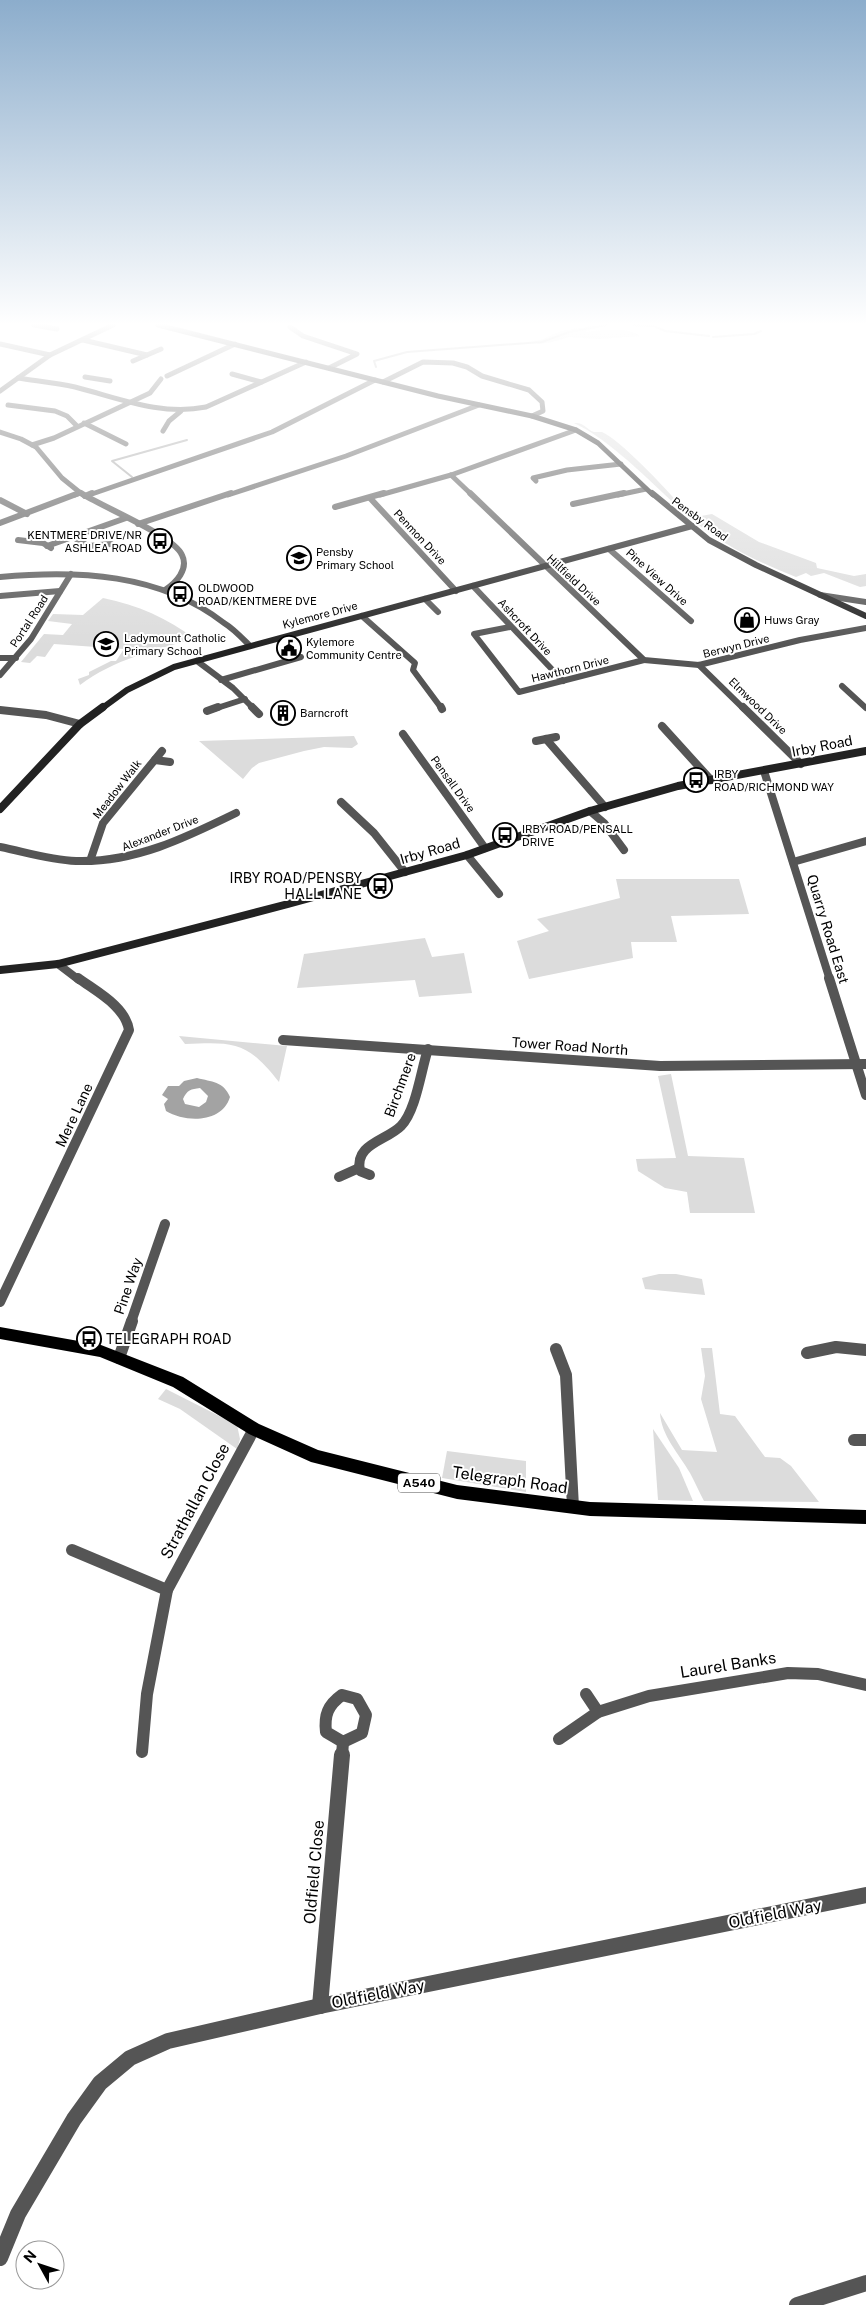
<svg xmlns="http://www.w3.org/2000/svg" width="866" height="2305" font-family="'Public Sans',sans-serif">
<rect width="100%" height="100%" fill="#fff"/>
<g fill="#dcdcdc">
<path d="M 598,325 L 606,325 L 583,332 C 602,331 623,325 640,336 L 599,339 L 569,337 L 552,342 L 539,344 L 531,341 L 541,340 L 561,331 Z"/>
<path d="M 574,423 C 584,422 586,429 594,432 C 597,432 599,432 602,432 C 620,439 678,500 690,518 L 712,514 L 759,542 L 816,563 L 817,568 L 854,576 L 866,574 L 866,586 L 860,587 L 824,573 L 811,576 L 806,573 L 796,577 C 758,562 720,544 689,517 C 656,488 613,441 574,423 Z"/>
<path d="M 103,598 C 138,605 167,618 195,639 C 156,649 113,660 80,685 L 78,679 L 89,675 L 89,672 L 111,661 L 116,661 L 124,649 L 54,644 L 45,657 L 37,656 L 30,663 L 21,662 L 44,634 L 63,635 L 72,624 L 48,621 L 53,614 L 83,615 Z"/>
<polygon points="354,736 358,744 352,748 324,747 304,751 259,763 252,768 243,779 199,741"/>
<polygon points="616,879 739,879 749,914 671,916 677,942 631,942 633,958 529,979 517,941 549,931 537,919 620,898"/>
<polygon points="425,938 432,957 464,953 472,993 419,997 415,980 297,988 304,954"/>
<path d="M 179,1036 L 287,1046 L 279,1082 C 247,1041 234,1042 185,1044 Z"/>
<polygon points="671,1074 688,1156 744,1158 755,1213 690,1213 687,1192 665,1188 638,1171 636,1159 676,1158 658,1076"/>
<polygon points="659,1274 676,1274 702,1279 705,1295 645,1289 642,1278"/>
<path d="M 701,1348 L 712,1348 L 720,1414 L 735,1416 L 765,1457 L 780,1458 L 791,1466 L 819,1502 L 704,1501 C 699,1492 695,1482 690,1473 C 679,1454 661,1435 660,1413 L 682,1450 L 717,1452 L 701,1399 L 705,1376 Z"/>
<polygon points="166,1389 237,1425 240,1439 237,1449 180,1409 158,1399"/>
<polygon points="653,1429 679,1468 693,1501 658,1500"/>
<polygon points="447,1451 526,1461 526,1492 442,1478"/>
</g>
<path fill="#a3a3a3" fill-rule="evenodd" d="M 197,1078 C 212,1082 223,1081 230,1097 C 222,1123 186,1123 166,1111 L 164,1104 L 168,1099 L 162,1095 L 168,1086 L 179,1086 L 184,1081 ZM 200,1088 L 208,1096 L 206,1102 L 199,1107 L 185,1104 L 183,1099 C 187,1090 191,1089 200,1088 Z"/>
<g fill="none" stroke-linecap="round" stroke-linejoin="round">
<g stroke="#a3a3a3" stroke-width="2">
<polyline points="632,325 654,326 665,331 709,336"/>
<polyline points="713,337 754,334 761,331"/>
<polyline points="376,367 374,361 407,352 542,342 569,332 606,325"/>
<polyline points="132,477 112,461 187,440"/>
</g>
<g stroke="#555" stroke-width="5">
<polyline points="34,325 57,329"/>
<polyline points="290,327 303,336 357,354 329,368"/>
<polyline points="83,340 147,355"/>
<polyline points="0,344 50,355"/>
<polyline points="133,361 161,349"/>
<polyline points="232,374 261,382"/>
<polyline points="167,376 235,344"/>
<polyline points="85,377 110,381"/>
<path d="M 18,378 C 37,381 56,383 75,387 C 119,398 160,416 206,407 L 306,362"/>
<polyline points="383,382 423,362 453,363 467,367 482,376 529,390 542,402 543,411 532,416"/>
<polyline points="0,391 50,355 113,325"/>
<polyline points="8,405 55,411 67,416 77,426"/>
<polyline points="84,423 126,444"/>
<polyline points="163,431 169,421 181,411"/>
<polyline points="0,432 21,439 36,447 62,478 83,495"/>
<polyline points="32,445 54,438 150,393 161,379"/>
<polyline points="451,475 472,495"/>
<polyline points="536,481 533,478 567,470 621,464"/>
<polyline points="75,495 80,493"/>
<polyline points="89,495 272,432 375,380"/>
<polyline points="228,495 346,456 479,405"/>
<polyline points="380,495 451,475 576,430"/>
<polyline points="618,495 646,489"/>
</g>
<g stroke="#555" stroke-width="6">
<path d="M 81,493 C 102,507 173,535 182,555 C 189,569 176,583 165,590"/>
<polyline points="470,493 644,660 699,665 800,640 866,628"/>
<polyline points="85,496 92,493"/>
<polyline points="370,498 456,591"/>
<polyline points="0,500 27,514"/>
<polyline points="573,504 624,493"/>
<polyline points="335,507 384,493"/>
<polyline points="0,523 79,493"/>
<polyline points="138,524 231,493"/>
<polyline points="73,537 88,546 111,544"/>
<polyline points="18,540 43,543 51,548"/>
<polyline points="47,546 126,518"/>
<polyline points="609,549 691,621"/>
<path d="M 0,577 C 77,570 160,573 224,623 C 234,629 242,638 250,646"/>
<polyline points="473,586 563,681"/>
<polyline points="820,595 866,602"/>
<polyline points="0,596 60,591"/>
<polyline points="425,599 438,612"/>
<polyline points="362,616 415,663 413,670 442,709"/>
<polyline points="510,627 474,634 519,692 644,660"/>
<polyline points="0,658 16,658"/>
<polyline points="197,661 233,688 254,709"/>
<polyline points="699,665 744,709"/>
<polyline points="0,675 31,639 71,574"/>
<polyline points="221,680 301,657"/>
<polyline points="842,686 866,708"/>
<polyline points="214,709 245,699"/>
</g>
<g stroke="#555" stroke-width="8">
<polyline points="252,707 259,714"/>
<polyline points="441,707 442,709"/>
<polyline points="743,707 801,764"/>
<polyline points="0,710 46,715 80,724"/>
<polyline points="207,711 218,707"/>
<polyline points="662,726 711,780"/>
<polyline points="403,734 485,848"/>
<polyline points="546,739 605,807"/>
<polyline points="536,741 556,737"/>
<polyline points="155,760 170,762"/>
<polyline points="764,771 830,980"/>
<polyline points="341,802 374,833 405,872"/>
<polyline points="590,811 604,823 624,850"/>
<path d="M 0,847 C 25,852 50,860 76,861 C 134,863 185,838 236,813"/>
<polyline points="467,855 499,894"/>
<polyline points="90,861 103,823 162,751"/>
<polyline points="793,862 866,841"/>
<polyline points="58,964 79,980"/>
</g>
<g stroke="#555" stroke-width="10">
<polyline points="829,978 866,1095"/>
<polyline points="283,1040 660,1066 866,1064"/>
<path d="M 370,1175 L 360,1171 C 354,1144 386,1141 401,1126 C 416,1111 421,1070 428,1049"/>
<polyline points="339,1177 359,1168"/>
<path d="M 0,1302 L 129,1030 C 125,1006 97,992 78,978"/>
<polyline points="131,1322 165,1224"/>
</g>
<g stroke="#555" stroke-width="12">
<polyline points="556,1349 566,1375 573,1507"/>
<polyline points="807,1353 836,1347 866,1350"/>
<polyline points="119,1358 132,1321"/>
<polyline points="854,1440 866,1440"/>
<polyline points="72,1550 167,1590"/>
<polyline points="586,1694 598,1712"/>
<path d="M 342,1695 L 357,1699 L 366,1715 L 362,1733 L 343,1742 L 326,1732 C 324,1715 328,1705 342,1695 Z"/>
<polyline points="559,1739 598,1712 649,1696 788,1673 818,1674 866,1685"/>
<polyline points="142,1752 147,1694 167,1590 254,1429"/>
<polyline points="342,1756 343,1742"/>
</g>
<g stroke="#555" stroke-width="16">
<polyline points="320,2006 342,1755"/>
<polyline points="0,2258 18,2214 74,2119 100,2083 130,2058 168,2041 320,2006 866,1895"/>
<polyline points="797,2305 866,2283"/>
</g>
<polyline stroke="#222" stroke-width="5" points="158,325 438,396 532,416 576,430 598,443 653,495"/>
<g stroke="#222" stroke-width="6">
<polyline points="652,493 709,540 756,565 866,616"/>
<polyline points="101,709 127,690 174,667 692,526"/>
</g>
<g stroke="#222" stroke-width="8">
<polyline points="0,809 80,724 103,707"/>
<polyline points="0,970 58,964 288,904 467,855 590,811 678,786 866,751"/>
</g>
<polygon fill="#000" fill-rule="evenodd" points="0,1327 101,1345 183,1377 259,1424 318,1450 457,1485 590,1502 866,1510 866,1524 590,1516 457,1499 311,1462 249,1434 173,1387 100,1357 0,1339"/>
</g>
<linearGradient id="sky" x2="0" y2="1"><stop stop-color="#8cadcc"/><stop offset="0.5" stop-color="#fff"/><stop offset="1" stop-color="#fff" stop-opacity="0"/></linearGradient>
<rect width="866" height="648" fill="url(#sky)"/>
<defs>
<symbol id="bus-ring" viewBox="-11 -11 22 22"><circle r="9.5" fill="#fff" stroke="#000" stroke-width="1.5"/><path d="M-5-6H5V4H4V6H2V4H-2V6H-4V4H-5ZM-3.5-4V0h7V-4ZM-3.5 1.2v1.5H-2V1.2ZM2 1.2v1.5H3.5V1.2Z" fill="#000"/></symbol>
<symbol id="school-ring" viewBox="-11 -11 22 22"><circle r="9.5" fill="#fff" stroke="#000" stroke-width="1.5"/><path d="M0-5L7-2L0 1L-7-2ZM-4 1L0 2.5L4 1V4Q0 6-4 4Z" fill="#000"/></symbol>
<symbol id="shop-ring" viewBox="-11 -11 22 22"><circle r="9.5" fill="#fff" stroke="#000" stroke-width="1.5"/><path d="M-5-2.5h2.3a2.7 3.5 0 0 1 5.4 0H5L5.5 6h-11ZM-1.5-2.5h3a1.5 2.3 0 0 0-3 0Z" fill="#000"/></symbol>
<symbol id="civic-ring" viewBox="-11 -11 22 22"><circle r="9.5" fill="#fff" stroke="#000" stroke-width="1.5"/><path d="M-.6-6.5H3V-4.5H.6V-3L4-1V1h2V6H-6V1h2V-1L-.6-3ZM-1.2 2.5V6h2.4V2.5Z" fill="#000"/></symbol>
<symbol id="building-ring" viewBox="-11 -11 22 22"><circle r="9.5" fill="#fff" stroke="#000" stroke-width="1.5"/><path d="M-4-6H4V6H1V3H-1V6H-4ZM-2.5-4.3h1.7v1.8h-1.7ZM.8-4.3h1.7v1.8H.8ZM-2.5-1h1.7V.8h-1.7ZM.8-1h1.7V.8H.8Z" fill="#000"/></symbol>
</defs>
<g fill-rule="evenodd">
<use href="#bus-ring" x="146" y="527" width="28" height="28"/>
<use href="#school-ring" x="285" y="544" width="28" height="28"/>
<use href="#bus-ring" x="166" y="580" width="28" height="28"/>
<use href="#shop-ring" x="733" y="606" width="28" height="28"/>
<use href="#school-ring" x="92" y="630" width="28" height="28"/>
<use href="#civic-ring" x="275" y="634" width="28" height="28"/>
<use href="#building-ring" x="269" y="699" width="28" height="28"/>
<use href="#bus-ring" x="682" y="766" width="28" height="28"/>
<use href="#bus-ring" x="491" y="821" width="28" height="28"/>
<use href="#bus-ring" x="366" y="872" width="28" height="28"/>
<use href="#bus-ring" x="75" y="1325" width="28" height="28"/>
</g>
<g text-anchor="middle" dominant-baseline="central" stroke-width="4" stroke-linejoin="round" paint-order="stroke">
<g font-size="11" fill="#000" stroke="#fff">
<text transform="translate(700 519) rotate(36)">Pensby Road</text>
<text transform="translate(420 537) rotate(47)">Penmon Drive</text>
<text transform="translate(657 577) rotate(42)">Pine View Drive</text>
<text transform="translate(574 580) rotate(43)">Hillfield Drive</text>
<text transform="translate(320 615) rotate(-15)">Kylemore Drive</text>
<text transform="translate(29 621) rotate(-57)">Portal Road</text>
<text transform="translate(525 627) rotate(47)">Ashcroft Drive</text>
<text transform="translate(736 646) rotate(-14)">Berwyn Drive</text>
<text transform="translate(570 669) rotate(-14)">Hawthorn Drive</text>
<text transform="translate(758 706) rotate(44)">Elmwood Drive</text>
<text transform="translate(453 784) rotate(54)">Pensall Drive</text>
<text transform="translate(117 789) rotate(-52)">Meadow Walk</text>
<text transform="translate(160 833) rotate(-21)">Alexander Drive</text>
</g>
<g font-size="11" fill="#000" stroke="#fff" text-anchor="start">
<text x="142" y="535" text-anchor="end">KENTMERE DRIVE/NR<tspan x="142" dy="13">ASHLEA ROAD</tspan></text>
<text x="316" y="552">Pensby<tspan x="316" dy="13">Primary School</tspan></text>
<text x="198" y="588">OLDWOOD<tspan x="198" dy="13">ROAD/KENTMERE DVE</tspan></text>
<text x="764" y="620">Huws Gray</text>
<text x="124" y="638">Ladymount Catholic<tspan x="124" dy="13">Primary School</tspan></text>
<text x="306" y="642">Kylemore<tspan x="306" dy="13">Community Centre</tspan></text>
<text x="300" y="713">Barncroft</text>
<text x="714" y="774">IRBY<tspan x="714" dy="13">ROAD/RICHMOND WAY</tspan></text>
<text x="522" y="829">IRBY ROAD/PENSALL<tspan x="522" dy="13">DRIVE</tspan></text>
</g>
<rect fill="#fff" stroke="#4c4c4c" stroke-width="1" x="398" y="1473.5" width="42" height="19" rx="4"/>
<g font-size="12" font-weight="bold" fill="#000">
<text x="419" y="1483">A540</text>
</g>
<g font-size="14" fill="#000" stroke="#fff">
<text transform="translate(822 746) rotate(-11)">Irby Road</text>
<text transform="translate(430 851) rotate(-16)">Irby Road</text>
<text transform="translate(828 929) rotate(73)">Quarry Road East</text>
<text transform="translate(570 1046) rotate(4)">Tower Road North</text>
<text transform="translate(400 1085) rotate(-70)">Birchmere</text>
<text transform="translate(74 1115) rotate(-65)">Mere Lane</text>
<text transform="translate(128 1286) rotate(-71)">Pine Way</text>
</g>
<g font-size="14" fill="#000" stroke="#fff" text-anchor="end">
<text x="362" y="878">IRBY ROAD/PENSBY<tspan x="362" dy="16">HALL LANE</tspan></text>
<text x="106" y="1339" text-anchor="start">TELEGRAPH ROAD</text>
</g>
<g font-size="16" fill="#000" stroke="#fff">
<text transform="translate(510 1480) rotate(8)">Telegraph Road</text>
<text transform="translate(195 1501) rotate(-62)">Strathallan Close</text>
<text transform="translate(728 1665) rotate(-9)">Laurel Banks</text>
<text transform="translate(314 1872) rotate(-85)">Oldfield Close</text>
<text transform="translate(775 1914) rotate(-11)">Oldfield Way</text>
<text transform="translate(378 1994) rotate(-11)">Oldfield Way</text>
</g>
</g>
<g transform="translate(40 2265) rotate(310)"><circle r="24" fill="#ffffff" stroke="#999999"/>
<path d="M0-4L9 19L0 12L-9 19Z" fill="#000000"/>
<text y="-8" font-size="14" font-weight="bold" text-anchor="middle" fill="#000000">N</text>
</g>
</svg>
